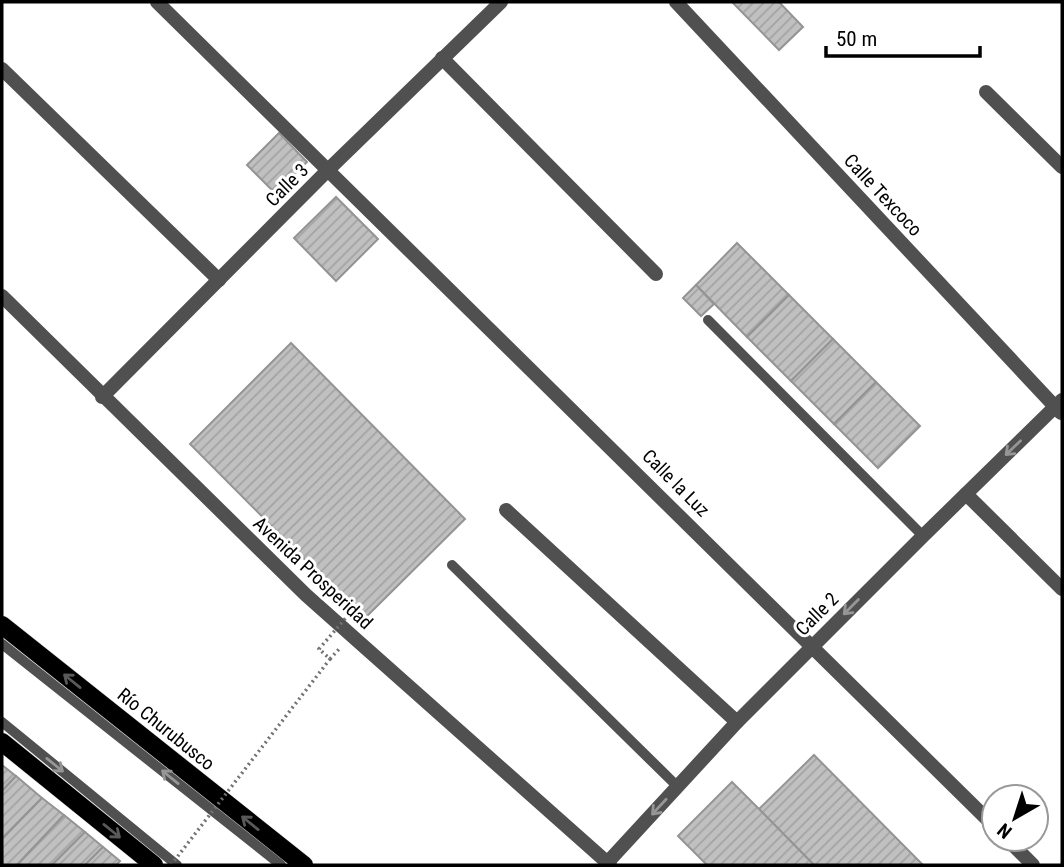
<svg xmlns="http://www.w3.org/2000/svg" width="1064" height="867" font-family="'Roboto Condensed',sans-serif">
<defs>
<pattern id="building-hatch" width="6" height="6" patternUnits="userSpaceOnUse" patternTransform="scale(1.75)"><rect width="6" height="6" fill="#c0c0c0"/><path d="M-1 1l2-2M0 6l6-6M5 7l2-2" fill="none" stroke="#a3a3a3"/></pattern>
</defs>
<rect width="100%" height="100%" fill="#fff"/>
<g fill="url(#building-hatch)" stroke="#949494" stroke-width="2">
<polygon points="732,2 779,2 803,27 779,50"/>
<polygon points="279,133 307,162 275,193 247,165"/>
<polygon points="336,197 378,239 336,281 294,238"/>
<polygon points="737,243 789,295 747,337 696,285"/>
<polygon points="696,285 714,304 701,316 683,298"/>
<polygon points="789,295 833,339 791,381 747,337"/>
<polygon points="833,339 876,382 834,424 791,381"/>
<polygon points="291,343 465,519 364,619 190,444"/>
<polygon points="876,382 920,426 878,468 834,424"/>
<polygon points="814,755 923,865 814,865 759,809"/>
<polygon points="2,765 16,776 2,791"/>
<polygon points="16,776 42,798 2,839 2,791"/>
<polygon points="732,782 759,809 814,865 707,865 678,836"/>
<polygon points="42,798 64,815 17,865 3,865 2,839"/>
<polygon points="64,815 85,832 52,865 17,865"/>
<polygon points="85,832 103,847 85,865 52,865"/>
<polygon points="103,847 120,861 116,865 85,865"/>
</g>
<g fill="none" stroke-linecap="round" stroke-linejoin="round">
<defs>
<g id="primary">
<polyline points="2,625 304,865"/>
<polyline points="2,742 154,865"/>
</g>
</defs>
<use href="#primary" stroke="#dbdbdb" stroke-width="19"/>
<polyline stroke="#727272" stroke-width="3.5" stroke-dasharray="2 3.5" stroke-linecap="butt" points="330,659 340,648"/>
<g stroke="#505050" stroke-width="10">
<polyline points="708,320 923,536"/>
<polyline points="452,565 678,787"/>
<polyline points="2,644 281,865"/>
<polyline points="2,722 177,865"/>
</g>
<g stroke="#505050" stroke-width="14">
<polyline points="157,2 994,826"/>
<polyline points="676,2 1061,413"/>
<polyline points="442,58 656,274"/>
<polyline points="2,69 219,280"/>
<polyline points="986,92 1062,167"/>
<polyline points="102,397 329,169 501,2"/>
<polyline points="966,494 1062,589"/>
<polyline points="506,510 737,722"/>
<polyline points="1007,839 1033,865"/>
<polyline points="607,863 737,722 923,536 1062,400"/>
</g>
<polyline stroke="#505050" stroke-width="14" points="2,296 306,595 610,865"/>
<use href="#primary" stroke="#000" stroke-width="18"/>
<polyline stroke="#727272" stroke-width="3.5" stroke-dasharray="2 3.5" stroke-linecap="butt" points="171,865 330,659 319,649 350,613"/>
</g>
<defs><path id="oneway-shaft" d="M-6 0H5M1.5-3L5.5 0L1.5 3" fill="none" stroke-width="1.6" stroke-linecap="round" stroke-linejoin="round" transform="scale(1.75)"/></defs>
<g stroke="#969696">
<use href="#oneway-shaft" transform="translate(1013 448) rotate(136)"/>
<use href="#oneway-shaft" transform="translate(851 607) rotate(135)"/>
<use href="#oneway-shaft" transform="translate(55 765) rotate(39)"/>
<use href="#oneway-shaft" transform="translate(170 777) rotate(-141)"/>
<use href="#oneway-shaft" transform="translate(659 807) rotate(133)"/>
</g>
<g stroke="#595959">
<use href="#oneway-shaft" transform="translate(72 681) rotate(-141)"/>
<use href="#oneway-shaft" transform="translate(250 823) rotate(-141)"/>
<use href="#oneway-shaft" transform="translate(112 831) rotate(39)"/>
</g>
<g text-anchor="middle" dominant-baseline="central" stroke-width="6" stroke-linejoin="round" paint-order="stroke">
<g font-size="19" fill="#000" stroke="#fff">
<text transform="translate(287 185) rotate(-45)">Calle 3</text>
<text transform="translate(883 195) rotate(47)">Calle Texcoco</text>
<text transform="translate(676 483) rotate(45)">Calle la Luz</text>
<text transform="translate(313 573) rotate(43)">Avenida Prosperidad</text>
<text transform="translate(817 614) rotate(-45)">Calle 2</text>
<text transform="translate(166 729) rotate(39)">Río Churubusco</text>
</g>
</g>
<rect width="1064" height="867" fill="none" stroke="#000000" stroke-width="7"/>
<g transform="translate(1015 818) rotate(219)"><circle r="33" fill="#ffffff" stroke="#999999" stroke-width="2"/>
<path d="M0-5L12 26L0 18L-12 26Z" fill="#000000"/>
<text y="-10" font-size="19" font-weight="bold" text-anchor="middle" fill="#000000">N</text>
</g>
<path d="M826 46v10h154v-10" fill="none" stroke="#000000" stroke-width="3.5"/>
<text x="836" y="46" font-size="21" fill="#000000" stroke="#ffffff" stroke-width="5" paint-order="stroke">50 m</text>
</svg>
